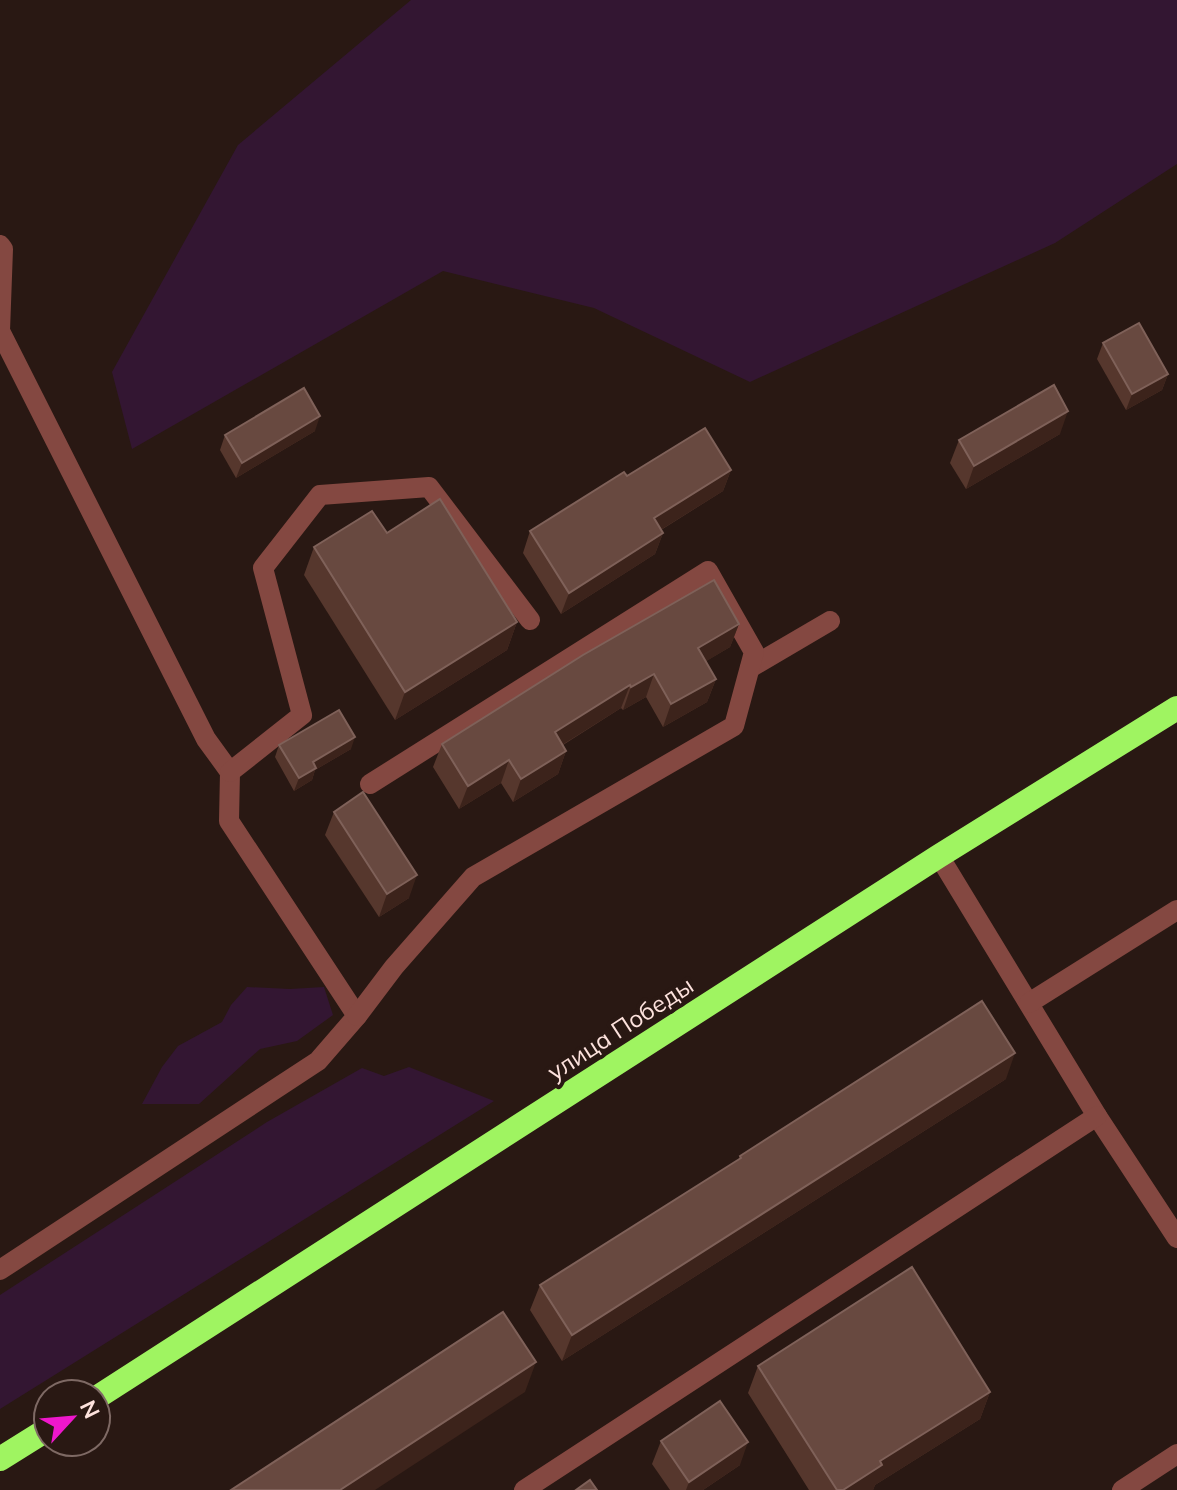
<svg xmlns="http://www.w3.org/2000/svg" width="1177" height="1490" font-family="Mulish,sans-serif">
<rect width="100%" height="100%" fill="#291813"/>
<g fill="#331632">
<polygon points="411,0 1177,0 1177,164 1055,243 750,382 594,308 443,271 132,449 112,372 238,145"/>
<polygon points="247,987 290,989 324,987 333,1015 297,1041 260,1049 199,1104 142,1104 162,1067 178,1046 222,1022 231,1005"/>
<polygon points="409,1067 494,1101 0,1409 0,1295 267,1122 362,1068 384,1076"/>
</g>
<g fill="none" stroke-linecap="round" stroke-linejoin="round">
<g stroke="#844841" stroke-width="20">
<polyline points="0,245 3,249 0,331 206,739 230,772 229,821 357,1016 318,1061 0,1270"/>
<polyline points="750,668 830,621"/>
<polyline points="230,772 302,715 263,568 320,495 429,487 530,620"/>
<polyline points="939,856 1097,1116 1177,1238"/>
<polyline points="1029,1003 1177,910"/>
<polyline points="357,1016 394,967 473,877 734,726 754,652 708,571 370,784"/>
<polyline points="524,1490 1097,1116"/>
<polyline points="1122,1490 1177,1454"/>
</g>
<g stroke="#9ff461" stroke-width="24">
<polyline points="96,1398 939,856 1177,708"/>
<polyline points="0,1459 48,1429"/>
</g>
</g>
<g fill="#56372d">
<polygon points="1103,343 1168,374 1162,390 1126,410 1097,359"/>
<polygon points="315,431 236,478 220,450 225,435"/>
<polygon points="1060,434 966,489 950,463 959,440"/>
<polygon points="731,470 723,491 661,530 663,533 655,554 561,614 523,553 530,531 627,476"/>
<polygon points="314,547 517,622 507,650 395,720 304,575"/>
<polygon points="739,624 730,647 706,661 716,679 707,702 663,727 646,697 623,710 621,708 563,745 566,751 558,774 513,802 501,783 459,809 433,767 442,744"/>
<polygon points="279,745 351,749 315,770 312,780 294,791 275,757"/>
<polygon points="334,812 409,898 379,917 325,835"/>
<polygon points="1006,1079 562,1361 530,1310 540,1285 739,1160 740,1156"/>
<polygon points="758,1366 990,1392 980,1419 875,1485 873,1490 809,1490 748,1393"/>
<polygon points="661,1441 740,1465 703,1490 670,1490 652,1464"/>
</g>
<g fill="#3c231b">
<polygon points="1168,374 1162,390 1126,410 1132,394"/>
<polygon points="1068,411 1060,434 966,489 974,466"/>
<polygon points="320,416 315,431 236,478 242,463"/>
<polygon points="731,470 723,491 646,539 654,518"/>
<polygon points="663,533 655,554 561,614 569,593"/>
<polygon points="517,622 507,650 395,720 405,692"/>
<polygon points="739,624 730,647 690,671 698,648"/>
<polygon points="654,674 646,697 623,710 631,687"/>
<polygon points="716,679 707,702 663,727 671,704"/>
<polygon points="630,685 621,708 546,755 555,732"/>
<polygon points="355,737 351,749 315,770 312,780 294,791 299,778 313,762"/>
<polygon points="566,751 558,774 513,802 521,779"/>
<polygon points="509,760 501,783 459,809 468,786"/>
<polygon points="417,875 409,898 379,917 387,894"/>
<polygon points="1015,1053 1006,1079 562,1361 572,1335"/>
<polygon points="536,1362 525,1392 375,1490 340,1490"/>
<polygon points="990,1392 980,1419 875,1485 873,1490 843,1490 880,1461"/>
<polygon points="748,1442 740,1465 703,1490 686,1490 689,1482"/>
</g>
<g fill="#684940" stroke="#7f6159" stroke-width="2">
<polygon points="1139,323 1168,374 1132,394 1103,343"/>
<polygon points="1054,385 1068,411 974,466 959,440"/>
<polygon points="304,388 320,416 242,463 225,435"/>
<polygon points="705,428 731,470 654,518 663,533 569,593 530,531 624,472 627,476"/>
<polygon points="440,499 517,622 405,692 314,547 372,511 387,533"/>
<polygon points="714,580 739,624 698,648 716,679 671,704 654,674 631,687 630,685 555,732 566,751 521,779 509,760 468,786 442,744 583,655"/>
<polygon points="339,710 355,737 313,762 316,768 299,778 279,745"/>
<polygon points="363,792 417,875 387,894 334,812"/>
<polygon points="982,1001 1015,1053 572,1335 540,1285 741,1158 740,1156"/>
<polygon points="912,1267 990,1392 880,1461 882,1465 843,1490 837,1490 758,1366"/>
<polygon points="503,1312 536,1362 340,1490 231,1490"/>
<polygon points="720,1401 748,1442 689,1482 661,1441"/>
<polygon points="590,1480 597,1490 576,1490"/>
</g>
<g text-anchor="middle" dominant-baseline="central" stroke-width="8" stroke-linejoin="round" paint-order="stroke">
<g font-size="24" fill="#fde2dd" stroke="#291813">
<text transform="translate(620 1028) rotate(-33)">улица Победы</text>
</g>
</g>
<g transform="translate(72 1418) rotate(64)"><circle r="38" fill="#291813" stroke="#7e6964" stroke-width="2"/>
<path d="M0-6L14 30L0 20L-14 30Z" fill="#ee17cc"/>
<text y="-12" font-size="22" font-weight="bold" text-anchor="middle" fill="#fde2dd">N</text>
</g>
</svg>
